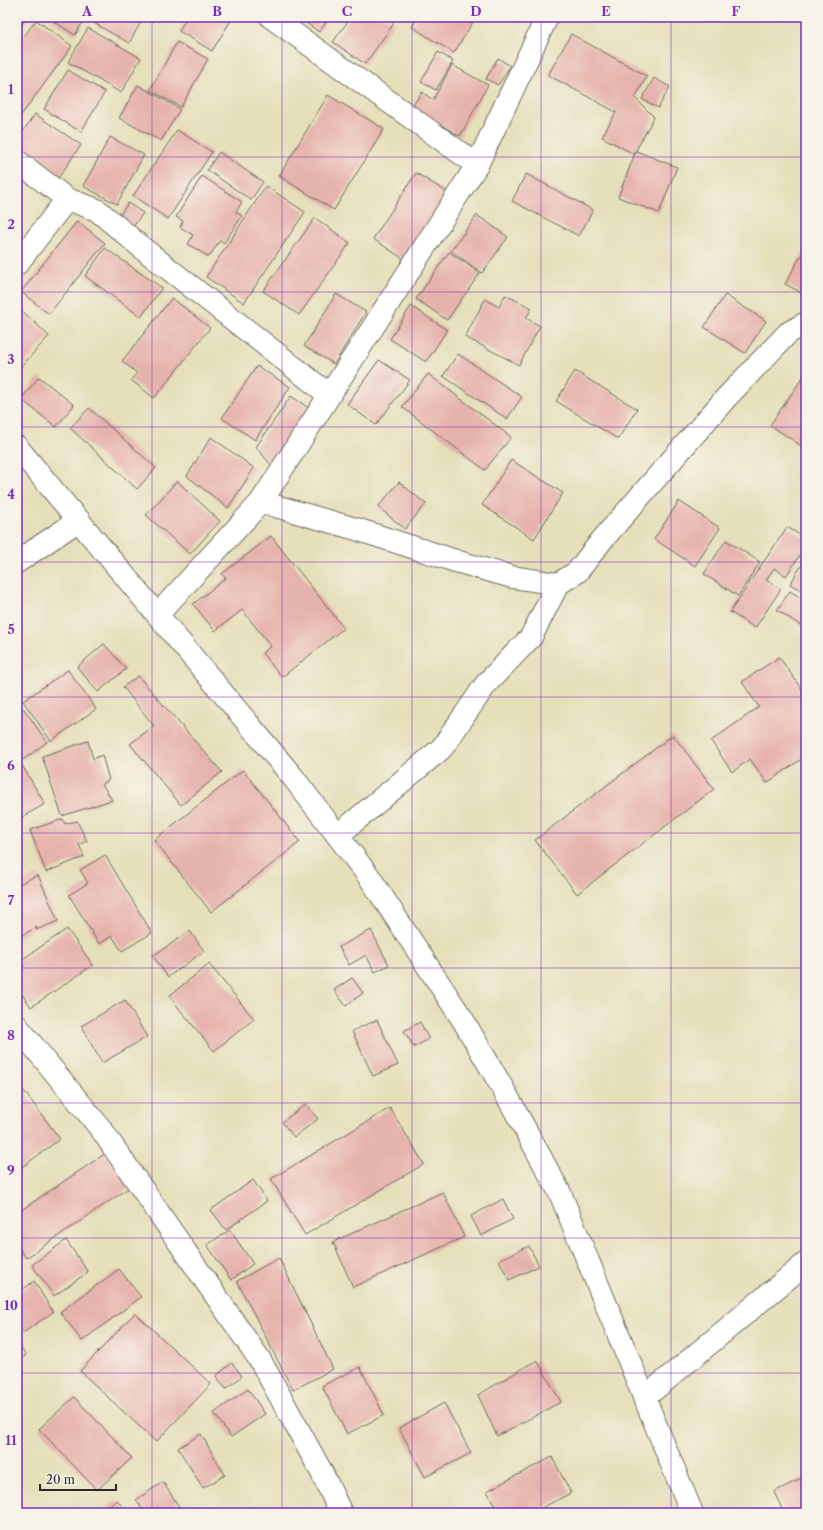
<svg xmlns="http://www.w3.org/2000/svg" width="823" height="1530" font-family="'Libre Caslon Text',serif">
<rect width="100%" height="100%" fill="#f7f3e8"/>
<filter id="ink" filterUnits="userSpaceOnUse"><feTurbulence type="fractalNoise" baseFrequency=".025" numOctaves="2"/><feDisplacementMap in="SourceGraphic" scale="8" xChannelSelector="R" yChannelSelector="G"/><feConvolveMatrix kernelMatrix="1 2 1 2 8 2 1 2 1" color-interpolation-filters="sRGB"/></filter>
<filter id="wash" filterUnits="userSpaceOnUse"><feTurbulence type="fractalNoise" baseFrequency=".012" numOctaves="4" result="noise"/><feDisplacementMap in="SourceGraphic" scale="16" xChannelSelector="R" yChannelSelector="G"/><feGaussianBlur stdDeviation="0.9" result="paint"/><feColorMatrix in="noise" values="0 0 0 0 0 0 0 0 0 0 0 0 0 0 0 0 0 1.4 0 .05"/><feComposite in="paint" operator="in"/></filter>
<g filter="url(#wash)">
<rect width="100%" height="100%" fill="#e5dfba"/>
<g id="blocks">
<g fill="#e6b3ac">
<polygon points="17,17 26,18 17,33"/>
<polygon points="47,17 86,17 75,35"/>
<polygon points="98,17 144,17 129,43 94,23"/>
<polygon points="187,17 233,17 212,51 179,31"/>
<polygon points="298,17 330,17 319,32"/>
<polygon points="351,17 384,17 394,23 365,64 333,42"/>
<polygon points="418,17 476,17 454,53 412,27"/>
<polygon points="507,17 523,17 519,23"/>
<polygon points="36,20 72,46 17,121 17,46"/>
<polygon points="88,28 141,58 121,93 68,62"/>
<polygon points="571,34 647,76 635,98 654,117 634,154 602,137 616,112 548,75"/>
<polygon points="177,42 208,59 181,107 150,90"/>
<polygon points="438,52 453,61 436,90 421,82"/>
<polygon points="498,58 510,66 498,85 486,79"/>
<polygon points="452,65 488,85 460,136 411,108 422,92 433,100"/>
<polygon points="68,70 105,92 81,132 44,109"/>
<polygon points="654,78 670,87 658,108 642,99"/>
<polygon points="138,85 180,109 161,141 119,118"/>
<polygon points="328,95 384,129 334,210 279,176"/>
<polygon points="35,114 81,145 55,183 17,158 17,140"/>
<polygon points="177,130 212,152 168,219 133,196"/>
<polygon points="110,137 144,155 117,204 83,186"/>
<polygon points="636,151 677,167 659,213 618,197"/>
<polygon points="219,152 263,182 251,200 207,170"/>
<polygon points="416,173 447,192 404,259 373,239"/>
<polygon points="526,174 593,210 579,236 512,201"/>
<polygon points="202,176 242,202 236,212 242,216 224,243 220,240 209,257 188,244 193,235 180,227 183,221 176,217"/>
<polygon points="266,186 305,212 244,303 206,277"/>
<polygon points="128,203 143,213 133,227 118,218"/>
<polygon points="477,215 508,237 482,273 451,251"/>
<polygon points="315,218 350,243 299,315 263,291"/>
<polygon points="77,221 105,243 49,314 21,292"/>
<polygon points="806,247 806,295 785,284"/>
<polygon points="105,248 162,288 141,317 85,276"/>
<polygon points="449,252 480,273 447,320 416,299"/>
<polygon points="336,294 366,312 334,364 304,346"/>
<polygon points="505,295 532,308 526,318 540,326 519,365 465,337 485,299 499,307"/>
<polygon points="725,295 766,321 745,353 704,327"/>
<polygon points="172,298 210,328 154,398 131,380 137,373 122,361"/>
<polygon points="17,306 49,336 17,371"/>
<polygon points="411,306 447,330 426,362 390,339"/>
<polygon points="458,354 522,397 507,419 443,376"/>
<polygon points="379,360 410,380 376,425 347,404"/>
<polygon points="257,366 290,387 255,440 222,418"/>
<polygon points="575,371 637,409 618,439 556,401"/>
<polygon points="806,373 806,449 770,425"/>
<polygon points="428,374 511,437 485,470 402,407"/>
<polygon points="39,377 74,405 56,427 21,399"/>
<polygon points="291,396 310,409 272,466 256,447"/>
<polygon points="89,408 156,468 137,489 70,428"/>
<polygon points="211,437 254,468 228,508 187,476"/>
<polygon points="511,460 563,493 534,539 482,505"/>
<polygon points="177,481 220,521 190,554 146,515"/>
<polygon points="399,482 426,504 405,529 378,507"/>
<polygon points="679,501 720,528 695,566 654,539"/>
<polygon points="787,527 806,539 806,546 786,576 774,568 766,580 781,589 755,628 730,612"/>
<polygon points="271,536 344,628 282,677 262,653 271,646 242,610 215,631 193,604 226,578 222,574"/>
<polygon points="726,540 760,562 738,596 704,574"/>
<polygon points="806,558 806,593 790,584"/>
<polygon points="790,591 806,601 806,629 777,610"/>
<polygon points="104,644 126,669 98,692 77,667"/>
<polygon points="779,657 806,695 806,756 767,783 750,759 732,772 711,741 759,707 742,682"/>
<polygon points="68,670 96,709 51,741 23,701"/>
<polygon points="138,676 222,772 181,805 130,744 154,726 123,687"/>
<polygon points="24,709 47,742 23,760 17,750 17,712"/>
<polygon points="673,735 714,789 577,894 535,840"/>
<polygon points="88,741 93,759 102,755 109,780 102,784 112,800 62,816 42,756"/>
<polygon points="17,757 45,804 17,820"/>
<polygon points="243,770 300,842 211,912 154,840"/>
<polygon points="63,819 65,824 77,821 87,841 79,844 84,857 46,872 30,830"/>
<polygon points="105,855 152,933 122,951 112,936 99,944 69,895 88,883 80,870"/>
<polygon points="38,875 58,921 36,930 37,927 17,938 17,885"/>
<polygon points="67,929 93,965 31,1007 17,987 17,963"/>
<polygon points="371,930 389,965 375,972 366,955 349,965 339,947"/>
<polygon points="190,931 204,951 168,977 153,956"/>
<polygon points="209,964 254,1019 214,1051 169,996"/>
<polygon points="352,978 363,993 346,1006 334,990"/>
<polygon points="125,1000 147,1037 102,1063 81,1026"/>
<polygon points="377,1020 398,1065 373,1076 352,1031"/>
<polygon points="420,1022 429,1039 414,1047 404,1031"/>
<polygon points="17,1082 60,1139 17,1171"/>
<polygon points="306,1104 318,1119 294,1137 282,1122"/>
<polygon points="390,1108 424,1164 305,1235 271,1179"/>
<polygon points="106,1153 130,1187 26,1258 17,1245 17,1213"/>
<polygon points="253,1180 267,1201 226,1230 211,1210"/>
<polygon points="443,1192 464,1237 353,1287 333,1242"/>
<polygon points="503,1199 513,1219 481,1236 471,1216"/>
<polygon points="230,1230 253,1264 231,1280 207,1245"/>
<polygon points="66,1240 88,1272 54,1296 32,1265"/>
<polygon points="529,1246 539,1266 509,1280 499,1260"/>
<polygon points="279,1258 333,1369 293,1390 237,1281"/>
<polygon points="119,1269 141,1297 82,1341 60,1312"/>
<polygon points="34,1281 53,1312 23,1333 17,1327 17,1294"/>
<polygon points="135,1313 211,1384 156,1442 80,1371"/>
<polygon points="17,1342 26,1355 17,1362"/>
<polygon points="537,1360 561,1402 497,1436 478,1395"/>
<polygon points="232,1363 242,1376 226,1389 216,1376"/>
<polygon points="360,1367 384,1415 347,1434 322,1386"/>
<polygon points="248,1389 265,1414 231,1437 214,1413"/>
<polygon points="74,1397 132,1458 97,1490 39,1429"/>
<polygon points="444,1403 471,1453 425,1477 399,1428"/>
<polygon points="201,1434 225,1475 203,1488 178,1448"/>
<polygon points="552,1457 571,1493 532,1513 499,1513 487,1491"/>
<polygon points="806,1476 806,1513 784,1513 774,1492"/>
<polygon points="163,1482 183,1513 145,1513 136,1500"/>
<polygon points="117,1500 128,1513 101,1513"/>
<polygon points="17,1504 26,1513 17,1513"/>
<polygon points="250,1507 252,1513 237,1513"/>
<polygon points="743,1510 744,1513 735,1513"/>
</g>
</g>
</g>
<g filter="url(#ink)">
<use href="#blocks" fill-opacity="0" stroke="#6c6a5d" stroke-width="1"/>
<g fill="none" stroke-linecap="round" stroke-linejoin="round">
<defs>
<g id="minor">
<polyline points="271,17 477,165"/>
<polyline points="17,161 67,199 97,210 146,251 329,395"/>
<polyline points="17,264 67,199"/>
<polyline points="17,447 292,776 370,878 463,1020 506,1094 560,1193 692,1513"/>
<polyline points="261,502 356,529 459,562 512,577 558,584 577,572 602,540 725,399 788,333 806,323"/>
<polyline points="17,562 79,520"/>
<polyline points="158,614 261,502 477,165 547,17"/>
<polyline points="338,835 442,748 486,684 531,637 558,584"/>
<polyline points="17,1026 101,1129 260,1360 321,1471 341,1513"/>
<polyline points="644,1398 806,1263"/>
</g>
</defs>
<use href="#minor" stroke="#6c6a5d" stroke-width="24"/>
<use href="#minor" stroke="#fff" stroke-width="22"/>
</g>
</g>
<path fill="none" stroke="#7b2cbf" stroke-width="1" stroke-opacity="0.55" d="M 152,17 L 152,1513M 282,17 L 282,1513M 412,17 L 412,1513M 541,17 L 541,1513M 671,17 L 671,1513M 17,157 L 806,157M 17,292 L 806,292M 17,427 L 806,427M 17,562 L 806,562M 17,697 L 806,697M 17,833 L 806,833M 17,968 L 806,968M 17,1103 L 806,1103M 17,1238 L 806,1238M 17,1373 L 806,1373"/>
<rect width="823" height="1530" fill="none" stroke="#f7f3e8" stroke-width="44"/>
<path d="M40 1484v6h76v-6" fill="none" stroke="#2b2b2b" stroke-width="2"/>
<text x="46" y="1484" font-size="12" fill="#2b2b2b" stroke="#f7f3e8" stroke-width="3" paint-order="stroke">20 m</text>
<rect x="22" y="22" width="779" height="1486" fill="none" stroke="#7b2cbf" stroke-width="1.5"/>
<g font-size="13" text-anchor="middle" font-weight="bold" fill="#7b2cbf">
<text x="87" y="16">A</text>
<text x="217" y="16">B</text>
<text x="347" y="16">C</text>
<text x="476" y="16">D</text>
<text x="606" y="16">E</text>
<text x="736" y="16">F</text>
<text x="11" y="94">1</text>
<text x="11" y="229">2</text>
<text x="11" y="364">3</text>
<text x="11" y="499">4</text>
<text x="11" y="634">5</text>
<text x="11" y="770">6</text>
<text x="11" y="905">7</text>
<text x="11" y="1040">8</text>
<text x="11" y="1175">9</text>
<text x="11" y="1310">10</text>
<text x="11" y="1445">11</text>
</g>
</svg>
